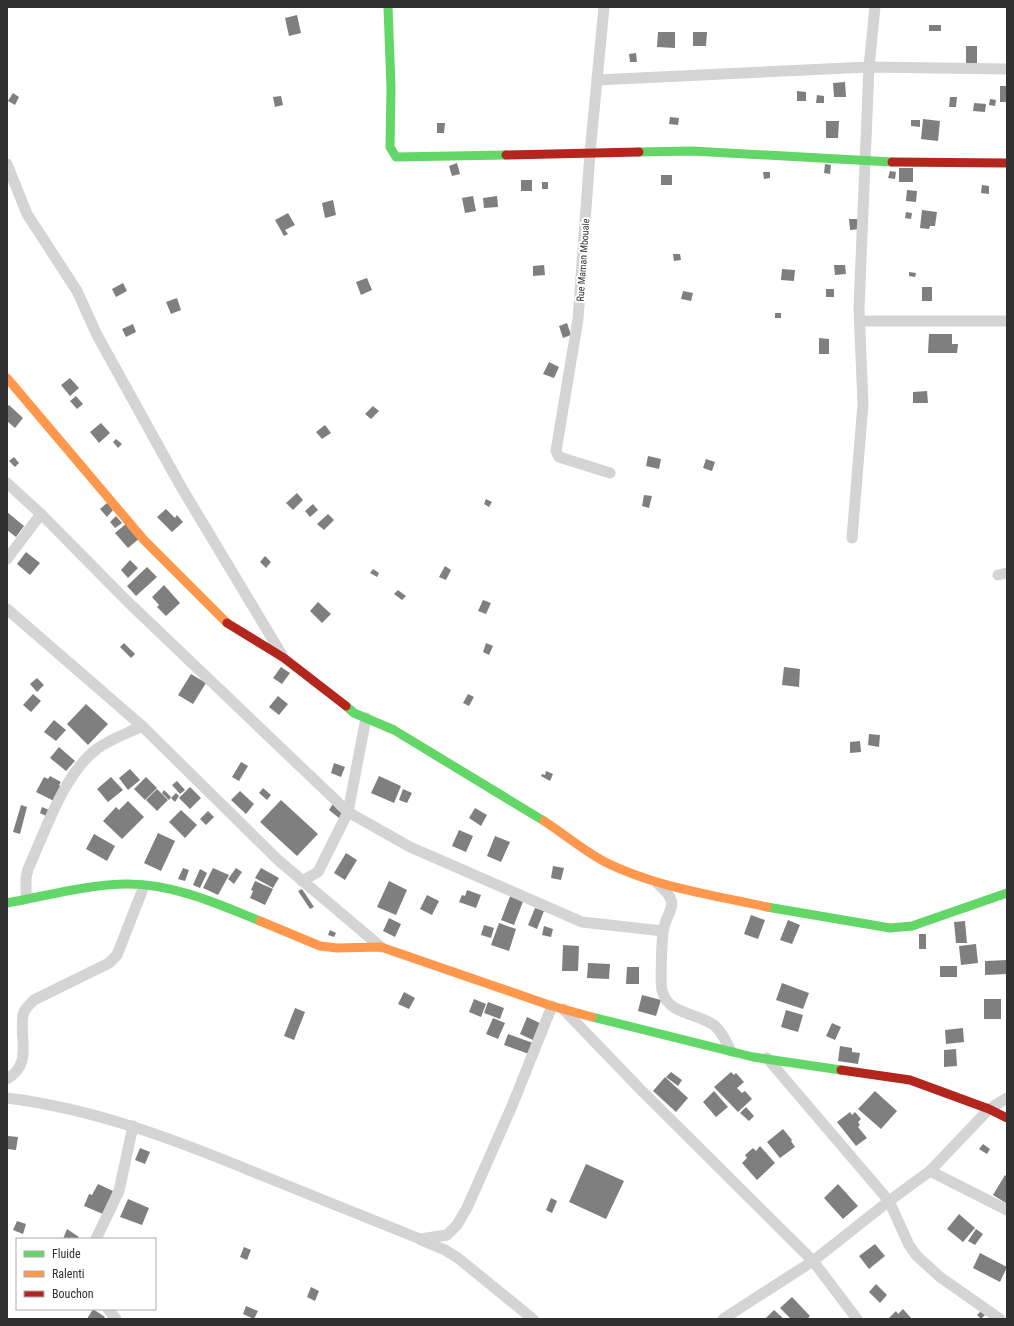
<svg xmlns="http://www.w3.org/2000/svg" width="1014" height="1326" font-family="'Roboto Condensed',sans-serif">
<rect width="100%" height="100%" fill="#fff"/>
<g fill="#7f7f7f">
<polygon points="297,15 301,33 289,36 285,18"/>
<rect x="929" y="25" width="12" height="6"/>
<polygon points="658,32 675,32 675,48 657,47"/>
<polygon points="693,32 707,32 706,46 693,46"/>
<rect x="966" y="46" width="11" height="19"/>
<polygon points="636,53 637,62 630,62 629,54"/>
<polygon points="845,82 846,97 834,97 833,83"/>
<rect x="1000" y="86" width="7" height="16"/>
<polygon points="797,91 806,92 806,101 797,101"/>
<polygon points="13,93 19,97 15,105 8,101"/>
<polygon points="817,95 824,96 824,103 816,103"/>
<polygon points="281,96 283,105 275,107 273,97"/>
<polygon points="950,97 957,97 956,107 949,107"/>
<polygon points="990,99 996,100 995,106 989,105"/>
<polygon points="974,103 986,104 985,112 973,111"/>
<polygon points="670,117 679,118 678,125 669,124"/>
<polygon points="923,119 940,121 938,141 921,139"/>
<polygon points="911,120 920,120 920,127 911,126"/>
<polygon points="826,121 839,121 838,138 826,138"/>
<polygon points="437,123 445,123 444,133 437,133"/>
<polygon points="457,163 460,174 452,176 449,166"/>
<polygon points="825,164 831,165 830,174 824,173"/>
<rect x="899" y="168" width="14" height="14"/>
<polygon points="890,171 896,172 895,179 888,178"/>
<polygon points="763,172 770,172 770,178 764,179"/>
<rect x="661" y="175" width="11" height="10"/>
<rect x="521" y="180" width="11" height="11"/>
<rect x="542" y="182" width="6" height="7"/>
<polygon points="982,185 989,186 989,194 981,193"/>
<polygon points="907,190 917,191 916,202 906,201"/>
<polygon points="473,196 476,211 465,213 462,198"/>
<polygon points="497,196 498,207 484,208 483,198"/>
<polygon points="333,200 336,215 325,218 322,203"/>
<polygon points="922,210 937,212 935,226 930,226 929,229 920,228"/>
<polygon points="906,212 912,213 911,219 905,218"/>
<polygon points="288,213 295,225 285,230 288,234 284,236 275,220"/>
<polygon points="849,219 860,219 861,229 850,230"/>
<polygon points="673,254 680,254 681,260 674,261"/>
<polygon points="544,265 545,275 533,276 533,266"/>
<polygon points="834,265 845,265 846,274 835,275"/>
<polygon points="782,269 795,270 794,281 781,280"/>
<polygon points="909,272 916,273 915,277 909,276"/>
<polygon points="367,278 372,290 361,295 356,282"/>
<polygon points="123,283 127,291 116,297 112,289"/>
<rect x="922" y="287" width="10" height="14"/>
<rect x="826" y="289" width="8" height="8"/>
<polygon points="683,291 693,293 691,301 681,299"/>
<polygon points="177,298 181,310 171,314 166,302"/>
<rect x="775" y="313" width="6" height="5"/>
<polygon points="567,323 571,335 563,338 559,326"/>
<polygon points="133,324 136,332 126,337 122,329"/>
<polygon points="929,334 952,334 952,344 958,344 957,353 928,353"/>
<polygon points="819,338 829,339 829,354 819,354"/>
<polygon points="549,362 559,367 554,378 543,374"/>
<polygon points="70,378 79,388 70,396 61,385"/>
<polygon points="927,391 928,403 913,403 913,392"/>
<polygon points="76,396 83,404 77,409 70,401"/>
<polygon points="9,405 23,418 15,428 7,421 7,407"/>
<polygon points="373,406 379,411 371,419 365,414"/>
<polygon points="101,423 110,433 99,443 90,432"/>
<polygon points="325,425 331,433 322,439 316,432"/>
<polygon points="116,439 122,444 118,448 113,442"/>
<polygon points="648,456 661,459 659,469 646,466"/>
<polygon points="14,457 19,463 15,467 9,461"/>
<polygon points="706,459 715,462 712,471 703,468"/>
<polygon points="297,493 303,500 293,510 286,503"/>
<polygon points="644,495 652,496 649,508 642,506"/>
<polygon points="486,499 492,502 489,507 484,504"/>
<polygon points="107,503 113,510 107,517 100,509"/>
<polygon points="313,504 318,510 310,517 305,511"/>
<polygon points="166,509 175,518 177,515 183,522 172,532 157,517"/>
<polygon points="7,512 24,526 16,537 7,530"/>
<polygon points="328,514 334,520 324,530 317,524"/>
<polygon points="116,516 122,523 115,528 110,522"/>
<polygon points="127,523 140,538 128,548 115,533"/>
<polygon points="26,552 40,563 30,575 17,564"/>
<polygon points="265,556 271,562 266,568 260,562"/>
<polygon points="130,560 138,568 128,578 121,570"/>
<polygon points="445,566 451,570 446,580 439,577"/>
<polygon points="147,567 157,577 136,596 127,586"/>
<polygon points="373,569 379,573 377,577 370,573"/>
<polygon points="164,585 180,603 166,616 157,607 159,605 152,597"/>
<polygon points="398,590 406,596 402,600 394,594"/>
<polygon points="483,600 491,603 486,614 478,611"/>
<polygon points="318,602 331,614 322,623 310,611"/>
<polygon points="124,643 135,654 131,658 120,647"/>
<polygon points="486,643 493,646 489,655 483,652"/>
<polygon points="281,667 290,673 282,684 273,678"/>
<polygon points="784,667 800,669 799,687 782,685"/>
<polygon points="191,674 206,683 193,704 178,695"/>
<polygon points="37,678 44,685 37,692 30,684"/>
<polygon points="33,694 41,701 31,712 23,705"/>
<polygon points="468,694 474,697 469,706 463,703"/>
<polygon points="278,696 288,704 279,715 269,707"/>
<polygon points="86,704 108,724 88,745 67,724"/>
<polygon points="54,720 66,730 56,741 44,732"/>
<polygon points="869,734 880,735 879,747 868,745"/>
<polygon points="860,741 861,752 850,753 850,742"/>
<polygon points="59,747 75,761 66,771 50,758"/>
<polygon points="241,762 248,766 239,781 232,777"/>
<polygon points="334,763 345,767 341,777 331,773"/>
<polygon points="130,769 140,780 128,790 119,778"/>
<polygon points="546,771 553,774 550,781 541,776 542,774 545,775"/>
<polygon points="50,776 61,782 59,785 62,787 54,801 36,792 44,777 48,779"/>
<polygon points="379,776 401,786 394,803 371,793"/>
<polygon points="111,777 123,790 108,802 97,789"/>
<polygon points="146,777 157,788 145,800 134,789"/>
<polygon points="177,781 185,790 180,794 172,785"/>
<polygon points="190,787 201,798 190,809 179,798"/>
<polygon points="263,788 271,795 267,800 259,793"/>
<polygon points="157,789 168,800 157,811 146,800"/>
<polygon points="403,789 412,793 407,803 399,800"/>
<polygon points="164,790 171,797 169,800 162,793"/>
<polygon points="240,791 254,804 246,814 231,800"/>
<polygon points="176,793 179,796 175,802 171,798"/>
<polygon points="281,800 318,834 297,856 260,822"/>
<polygon points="128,801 144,817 122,839 103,821 116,807 119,810"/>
<polygon points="334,802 345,810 339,818 329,810"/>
<polygon points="21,805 27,807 20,834 13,832"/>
<polygon points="42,807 49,810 46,816 40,813"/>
<polygon points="475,808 487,815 481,826 469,818"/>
<polygon points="181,810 197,825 185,838 169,822"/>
<polygon points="208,811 214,817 206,825 200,819"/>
<polygon points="459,830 473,836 466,852 452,846"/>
<polygon points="158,833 175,841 161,871 144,863"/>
<polygon points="94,834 115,846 107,861 86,849"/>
<polygon points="495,836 510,842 501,862 487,856"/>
<polygon points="346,853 357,860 345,880 334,873"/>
<polygon points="553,866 564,868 561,880 551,878"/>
<polygon points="183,868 189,870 185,881 178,879"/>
<polygon points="213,868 229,875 218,895 203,888"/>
<polygon points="236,868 242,872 234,884 228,879"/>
<polygon points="261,868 279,878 273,888 255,878"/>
<polygon points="200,869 207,873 200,888 193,885"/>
<polygon points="255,881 273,889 265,905 250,898 253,891 251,890"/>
<polygon points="389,881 407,890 396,915 377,907"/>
<polygon points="302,889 314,907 310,909 298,891"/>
<polygon points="467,890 481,895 476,908 459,902 462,895 465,896"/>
<polygon points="511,894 524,899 514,925 501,920"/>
<polygon points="427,895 439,901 432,915 420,909"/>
<polygon points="535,908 544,911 537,929 528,925"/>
<polygon points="751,915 765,920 758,939 744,934"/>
<polygon points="389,918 401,924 395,937 383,931"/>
<polygon points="788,920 800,925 792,944 780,940"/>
<polygon points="965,921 967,943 956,943 954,922"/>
<polygon points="499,923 516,929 509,951 491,945"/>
<polygon points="484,925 494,928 491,938 481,935"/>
<polygon points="544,926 553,929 551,937 542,935"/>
<polygon points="330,930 336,933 334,937 328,935"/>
<rect x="919" y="934" width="7" height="15"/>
<polygon points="976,944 978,963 961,965 959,946"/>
<polygon points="563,945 579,946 578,971 562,971"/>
<polygon points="1007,960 1007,974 985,975 985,961"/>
<polygon points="588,963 610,964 609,979 587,978"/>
<rect x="940" y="966" width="17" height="11"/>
<polygon points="627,967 639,967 639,984 626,984"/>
<polygon points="782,983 809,993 803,1009 776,1000"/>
<polygon points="404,992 415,998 409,1009 398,1004"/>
<polygon points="642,995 661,1000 656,1016 638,1011"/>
<polygon points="474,999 486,1004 481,1017 469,1012"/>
<rect x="984" y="999" width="17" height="20"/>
<polygon points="488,1002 504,1008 500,1019 484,1013"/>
<polygon points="295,1008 305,1012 294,1040 284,1036"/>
<polygon points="786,1010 803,1015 798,1032 781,1027"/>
<polygon points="527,1017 542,1024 535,1041 520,1034"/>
<polygon points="493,1018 505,1023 498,1039 486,1034"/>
<polygon points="832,1023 841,1027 835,1040 826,1036"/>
<polygon points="963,1028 964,1042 946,1044 945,1030"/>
<polygon points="508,1034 533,1043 529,1054 504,1045"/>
<polygon points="840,1046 852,1048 852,1052 860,1053 858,1064 838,1061"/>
<polygon points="956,1049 957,1066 944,1067 944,1050"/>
<polygon points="671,1072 682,1080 678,1086 666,1077"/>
<polygon points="731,1072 734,1075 736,1073 744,1082 737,1088 742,1093 745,1091 752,1099 738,1112 714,1087"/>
<polygon points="665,1077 688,1098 676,1112 653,1091"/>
<polygon points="714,1091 728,1107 716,1117 703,1102"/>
<polygon points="875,1091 897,1111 881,1129 858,1109"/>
<polygon points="746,1107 754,1116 749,1121 740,1113"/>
<polygon points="850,1112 852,1115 855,1112 861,1119 858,1122 860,1125 858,1127 867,1138 856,1146 837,1122"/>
<polygon points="783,1129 792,1140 791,1141 795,1147 780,1158 767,1142"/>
<polygon points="8,1136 18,1137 16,1150 7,1149"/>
<polygon points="983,1144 990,1149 987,1154 979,1149"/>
<polygon points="760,1146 775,1163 757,1180 742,1163 747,1158 745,1155 753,1148 756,1151"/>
<polygon points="140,1148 150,1152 145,1164 135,1160"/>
<polygon points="586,1164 624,1181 606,1219 569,1202"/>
<polygon points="1005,1175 1007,1177 1006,1203 993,1195"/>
<polygon points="98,1184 113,1191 103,1214 84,1206 89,1194 92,1195"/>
<polygon points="838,1184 858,1206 843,1219 824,1198"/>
<polygon points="551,1198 557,1201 552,1213 546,1210"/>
<polygon points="128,1199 149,1208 142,1225 120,1217"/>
<polygon points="959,1214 975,1228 963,1242 947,1229"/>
<polygon points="17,1221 26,1224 23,1234 13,1230"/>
<polygon points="67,1229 79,1237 77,1239 63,1239"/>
<polygon points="976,1229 983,1234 975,1245 968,1241"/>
<polygon points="875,1244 885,1256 869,1269 859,1256"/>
<polygon points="244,1247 251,1250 247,1260 240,1257"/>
<polygon points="980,1253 1007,1267 1000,1282 973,1268"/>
<polygon points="876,1284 887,1295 880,1303 869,1292"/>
<polygon points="311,1287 319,1291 315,1301 307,1297"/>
<polygon points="792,1297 810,1316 807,1319 791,1319 780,1308"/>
<polygon points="246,1306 258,1311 254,1319 243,1314"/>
<polygon points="93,1309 105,1317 103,1319 87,1319"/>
<polygon points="903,1309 912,1319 888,1319 896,1311 898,1314"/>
<polygon points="774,1310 784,1319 765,1319"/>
<polygon points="982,1310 986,1314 981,1319 977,1315"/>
</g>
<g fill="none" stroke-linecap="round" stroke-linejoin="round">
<g stroke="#d4d4d4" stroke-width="11">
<polyline points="604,7 590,153 578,319 556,451 559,457 610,473"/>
<polyline points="597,80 869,67 1007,69"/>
<polyline points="7,164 27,214 77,291 97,335 180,485 282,655"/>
<polyline points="860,321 1005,321"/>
<polyline points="7,483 41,514 128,602 348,812 410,847 582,922 663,931"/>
<polyline points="852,538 863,404 859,308 869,67 875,7"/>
<polyline points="7,559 41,514"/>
<polyline points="998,575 1007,573"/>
<polyline points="7,609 142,726 278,860 381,947"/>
<polyline points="302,881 318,872 348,812 366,718"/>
<path d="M 658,884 C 683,905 667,908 663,932 C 662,940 660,983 662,990 C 668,1016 698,1012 715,1026 C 723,1033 726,1042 731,1051"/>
<path d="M 26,898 L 26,878 L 28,869 C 46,830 64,773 98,748 C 111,739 128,733 142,726"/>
<polyline points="563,1009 641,1090 813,1261 857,1319"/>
<polyline points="767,1058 889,1201 909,1245 917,1256 940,1277 1000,1319"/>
<path d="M 7,1079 C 33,1064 19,1039 23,1015 C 24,1009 30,1004 34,1000 L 109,963 L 117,955 L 144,886"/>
<path d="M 7,1098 C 96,1109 179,1141 261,1175 C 314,1196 367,1218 420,1239 L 447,1235 L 457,1225 L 467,1208 L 512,1106 L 552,1006"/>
<polyline points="930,1171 1007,1210"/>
<polyline points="96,1239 119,1191 133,1126"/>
<polyline points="421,1240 445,1250 458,1258 533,1319"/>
<polyline points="108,1309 116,1319"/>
<polyline points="723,1319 813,1261 889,1201 930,1171 989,1109 1007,1098"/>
</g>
<g stroke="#63d668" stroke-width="9">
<polyline points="388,7 391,88 390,147 396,157 506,155"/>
<polyline points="639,152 692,151 892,162"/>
<polyline points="346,706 354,713 394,730 544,821"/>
<path d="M 7,903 C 46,896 89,884 128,884 C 174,884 218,904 260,921"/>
<polyline points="767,907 890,928 912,926 1007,893"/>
<polyline points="592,1017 753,1057 841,1070"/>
</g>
<g stroke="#ff974d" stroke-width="9">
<polyline points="7,378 144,540 227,623"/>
<path d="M 544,821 C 564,834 584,851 605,862 C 655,887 713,895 767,907"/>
<polyline points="260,921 320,946 337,948 381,947 552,1006 592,1017"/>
</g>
<g stroke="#b3261e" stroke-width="9">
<polyline points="506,155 639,152"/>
<polyline points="892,162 1007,163"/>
<polyline points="227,623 284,658 346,706"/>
<polyline points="841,1070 910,1080 989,1109 1007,1118"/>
</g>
</g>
<g text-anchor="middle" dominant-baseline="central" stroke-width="4" stroke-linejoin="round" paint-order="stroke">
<g font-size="10" fill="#303030" stroke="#fff">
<text transform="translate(583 260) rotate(-86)">Rue Maman Mbouale</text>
</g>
</g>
<rect width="1014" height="1326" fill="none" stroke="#303030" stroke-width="16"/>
<rect x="16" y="1238" width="140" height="72" fill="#ffffff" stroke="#acacac"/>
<rect x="24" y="1251" width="20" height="6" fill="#63d668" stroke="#acacac"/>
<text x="52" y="1258" font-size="12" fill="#303030">Fluide</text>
<rect x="24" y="1271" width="20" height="6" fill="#ff974d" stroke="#acacac"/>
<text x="52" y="1278" font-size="12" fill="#303030">Ralenti</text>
<rect x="24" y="1291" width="20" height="6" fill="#b3261e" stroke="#acacac"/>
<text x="52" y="1298" font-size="12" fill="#303030">Bouchon</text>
</svg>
